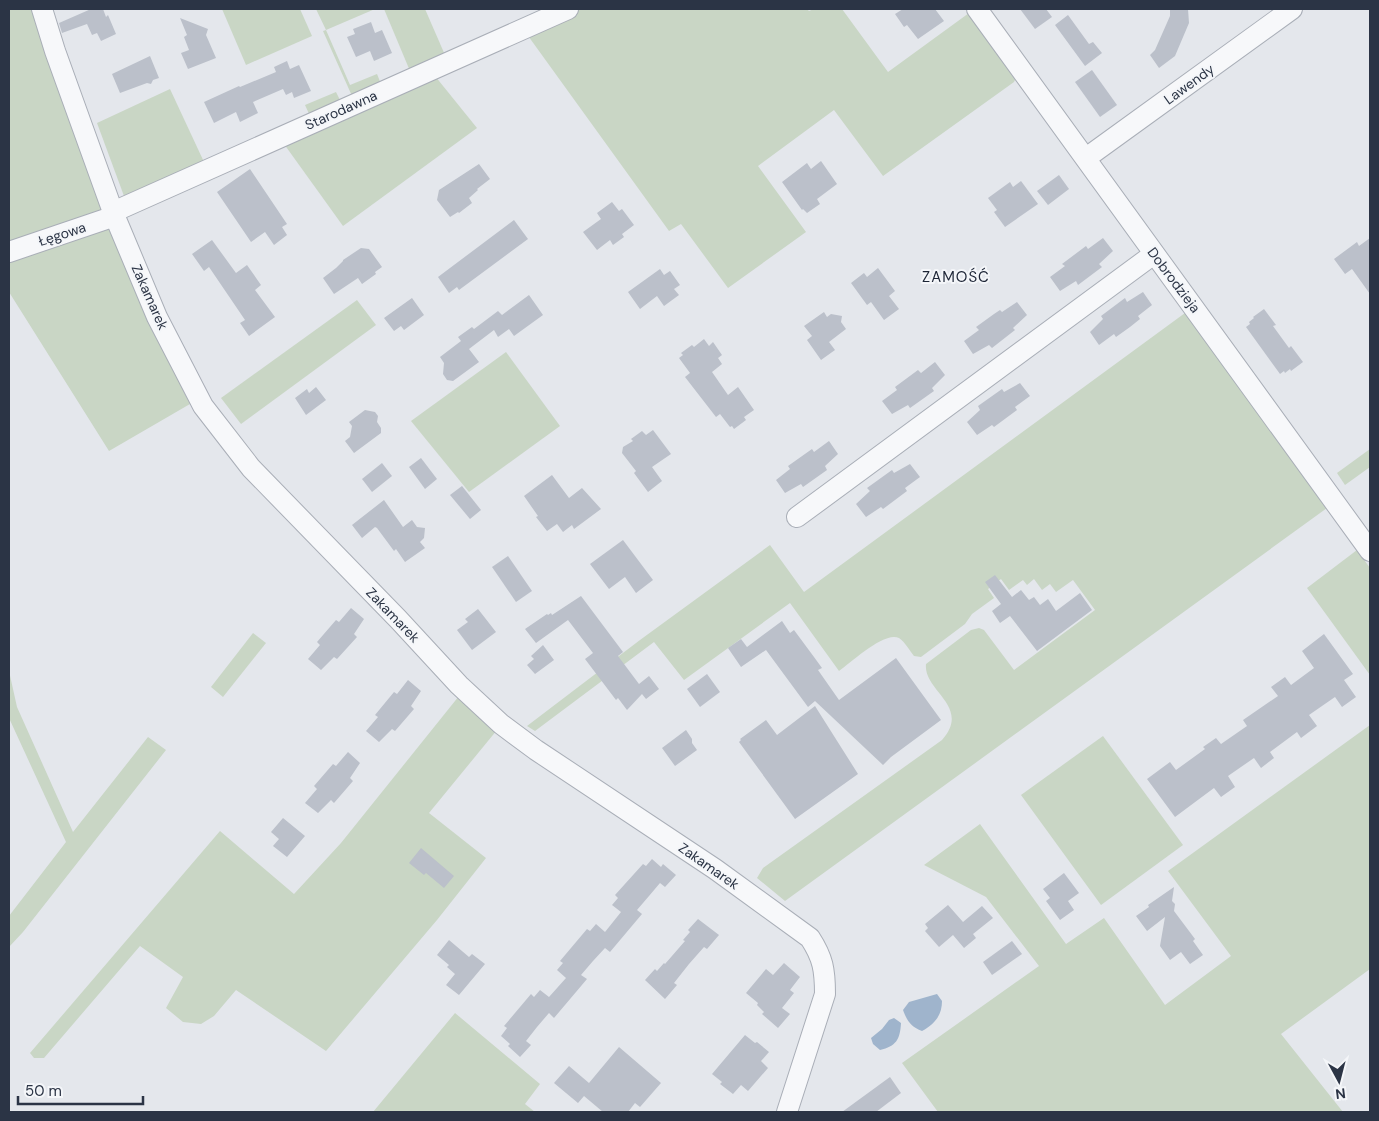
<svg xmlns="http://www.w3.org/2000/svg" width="1379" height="1121" font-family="'DM Sans',sans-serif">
<rect width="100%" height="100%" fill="#e4e7ec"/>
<g fill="#c9d6c5">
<polygon points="9,9 35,9 106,208 57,227 9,242"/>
<polygon points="222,9 300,9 312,36 246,65"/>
<polygon points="316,9 375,9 326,30 350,85 377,74 381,84 352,96 323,31 326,30"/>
<polygon points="384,9 425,9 445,55 410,71"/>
<polygon points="580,9 807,9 809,11 814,9 842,9 888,72 969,13 1018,74 1014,82 883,176 834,110 758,166 806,232 728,288 681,224 669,231 526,33"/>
<polygon points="435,76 477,128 343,226 284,144"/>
<polygon points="170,89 204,162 124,196 97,123"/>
<polygon points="336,92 341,102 310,116 305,105"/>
<polygon points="109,226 152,327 190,404 109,451 9,292 9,261"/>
<polygon points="357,300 376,325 241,424 221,398"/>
<path d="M 1185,313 L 1327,508 L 785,901 L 757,878 L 763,868 L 942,740 C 972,706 923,691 926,664 L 971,630 L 979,628 L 984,630 L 1014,670 L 1095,610 L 1073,580 L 1056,592 L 1050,584 L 1042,590 L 1034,579 L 1027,585 L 1023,580 L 1009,590 L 1001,579 L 988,589 L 994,598 L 972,614 L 965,624 L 921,657 L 914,656 C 910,651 905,642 899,638 C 884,631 852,662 839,671 L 790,603 L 684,680 L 654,642 L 535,731 L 527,726 L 640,640 L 770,545 L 804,592 Z"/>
<polygon points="506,352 560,426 469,492 411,421"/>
<polygon points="1370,449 1370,467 1345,485 1337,473"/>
<polygon points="1357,550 1370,568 1370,675 1307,588"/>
<polygon points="253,633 266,643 223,697 211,687"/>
<polygon points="9,671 17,707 73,832 148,737 166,750 23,932 9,947 9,916 66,842 9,718"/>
<polygon points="459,696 497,730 429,813 486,858 437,920 326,1051 236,990 214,1016 201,1024 183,1022 166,1008 183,977 140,946 44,1058 34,1058 30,1053 220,831 294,894 341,843"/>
<polygon points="1370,725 1370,969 1281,1034 1343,1112 938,1112 902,1063 1039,966 986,897 924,865 980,824 1066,944 1104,918 1165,1005 1231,956 1168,871"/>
<polygon points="1103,736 1183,845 1101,905 1021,795"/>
<polygon points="455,1013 540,1084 525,1104 535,1112 373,1112"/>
</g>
<g fill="#9fb4cc">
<path d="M 937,994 L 942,1001 C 942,1015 935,1024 922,1031 C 911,1027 907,1021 903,1010 L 909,1002 Z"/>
<path d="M 894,1018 L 901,1023 C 900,1040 896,1046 880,1050 L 873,1044 L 871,1038 L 882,1029 L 889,1020 Z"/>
</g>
<g fill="#bbc0ca">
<polygon points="91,9 103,9 106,17 108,15 116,34 101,41 97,33 92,35 87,24 62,33 59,23"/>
<polygon points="903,9 935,9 944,21 918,39 907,25 904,27 895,14"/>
<polygon points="1020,9 1046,9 1052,17 1035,29"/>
<polygon points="1170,9 1188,9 1189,23 1175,56 1159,68 1150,55 1155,50 1170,16"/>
<polygon points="1068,15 1089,44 1093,42 1102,53 1085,66 1055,25"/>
<polygon points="180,18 208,29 206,35 216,58 188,69 181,53 189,50 184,37 187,35"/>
<polygon points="371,22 375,33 382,30 392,53 374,61 370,51 356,57 347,37 355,34 353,29"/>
<polygon points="150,56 159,78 153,80 151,84 147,83 120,93 112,74"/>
<polygon points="287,61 290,69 299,65 311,91 294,98 292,92 286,95 283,89 253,102 258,113 240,122 236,112 214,123 204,102 239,86 240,87 276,72 274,67"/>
<polygon points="1092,70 1117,105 1100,117 1075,82"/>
<polygon points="821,161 837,184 817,199 820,204 807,213 803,209 802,210 782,182 807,163 811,169"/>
<polygon points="479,164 490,179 477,189 478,190 469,198 472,203 459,213 458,212 450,217 437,200 439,190"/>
<polygon points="250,169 287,224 282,227 287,235 274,245 265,232 251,242 217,192"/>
<polygon points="1059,175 1069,189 1048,205 1037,191"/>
<polygon points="1021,181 1038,204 1005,227 994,212 997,210 988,198 1010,182 1013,187"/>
<polygon points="612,202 619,211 622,209 634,225 622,234 624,237 613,245 610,240 597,250 583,232 601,219 597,213"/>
<polygon points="514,220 528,239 459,290 457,287 449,293 438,277"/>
<polygon points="1103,238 1113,251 1099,264 1102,267 1078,285 1076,281 1060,291 1050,277 1065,266 1062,264 1086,246 1088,249"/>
<polygon points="1370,238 1370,294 1352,269 1345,274 1334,259 1357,242 1359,246"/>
<polygon points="212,240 236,273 247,265 261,285 255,290 275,317 249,336 240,323 245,320 209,267 204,271 192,254"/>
<polygon points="361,248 369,249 382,267 375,272 376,274 362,284 358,278 334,294 323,278 336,268 343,261 343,260"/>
<polygon points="878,268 895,291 889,296 899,309 884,320 871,302 867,305 851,283 864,273 867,277"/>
<polygon points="660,269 664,275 670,271 680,285 674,289 679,295 664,306 657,296 640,309 628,292"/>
<polygon points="1143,292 1152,305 1138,316 1140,319 1130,327 1116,337 1114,334 1099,345 1090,332 1103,319 1101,316 1125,298 1127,302"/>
<polygon points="529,295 543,315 514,336 509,329 498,337 494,330 469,349 479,362 453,381 447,380 443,374 444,363 440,357 461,341 458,337 472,327 474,329 498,311 502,315"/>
<polygon points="412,298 424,315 404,330 401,326 394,331 384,318"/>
<polygon points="1017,302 1027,315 1013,328 1015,330 992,348 989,345 973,354 964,341 979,330 976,327 994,314 1000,310 1002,312"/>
<polygon points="1264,309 1276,325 1273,326 1289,348 1291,346 1303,362 1291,371 1290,369 1285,373 1284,371 1280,374 1246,327 1250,324 1249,322 1254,318 1253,317"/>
<polygon points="824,312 827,317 831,314 842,316 841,322 846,329 829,342 835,350 821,360 807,340 812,336 804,326"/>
<polygon points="704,339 709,346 713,342 722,355 718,358 722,364 712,372 728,395 738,387 754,410 744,417 746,420 734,429 732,426 730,427 720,414 716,417 685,377 690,373 679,358 683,355 681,353 692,345 694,347"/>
<polygon points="935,362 945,375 932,388 934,391 910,408 908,405 892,414 882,401 897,390 895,387 918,370 921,373"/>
<polygon points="1020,383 1030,396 1015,407 1017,410 994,427 992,425 977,435 967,422 980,410 978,406 1002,389 1004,392"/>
<polygon points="316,387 326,400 306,415 295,398 307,389 309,393"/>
<polygon points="365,410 375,412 378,416 377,422 381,428 381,433 354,453 345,441 350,437 352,426 349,422"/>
<polygon points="653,430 671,454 652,467 662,481 648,492 634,473 636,471 622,453 623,447 633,441 631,439 642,431 646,435"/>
<polygon points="829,441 838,454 825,466 827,470 803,487 801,484 785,493 776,480 790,469 788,466 812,449 814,452"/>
<polygon points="421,458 437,479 425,489 409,467"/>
<polygon points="382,463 392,476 372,492 362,479"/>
<polygon points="910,464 920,477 905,488 907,491 883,509 881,507 866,517 856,504 870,491 867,488 892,470 894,473"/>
<polygon points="552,475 569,498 582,488 601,509 574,529 572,525 563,532 557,524 547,531 536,517 538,516 524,496"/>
<polygon points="462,486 481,510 470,519 450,495"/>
<polygon points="384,500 403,527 412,520 417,527 425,528 424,538 420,542 425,548 405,562 396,549 394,551 377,528 375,527 362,538 352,525"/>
<polygon points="623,540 653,580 636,593 625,577 609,589 590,564"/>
<polygon points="508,556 532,591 516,602 492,567"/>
<polygon points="995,575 1012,597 1021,590 1029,600 1034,597 1040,605 1048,599 1056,611 1080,593 1092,610 1037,651 1010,616 1000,623 992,611 1001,604 985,582"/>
<polygon points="581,596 623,652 618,656 639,684 649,676 659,689 646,699 642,694 627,710 618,698 616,700 585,659 593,653 568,620 536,643 525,629 547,614 548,615 551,613 552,615"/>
<polygon points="351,608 364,619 354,634 357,637 337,659 334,657 321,670 308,659 320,645 317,642 336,620 339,622"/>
<polygon points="478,609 496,632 472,650 457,630 468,622 465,619"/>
<polygon points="782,621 790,633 794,630 814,657 822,668 818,670 839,700 896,658 941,720 891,757 883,765 815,701 808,707 766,650 741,667 728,648 741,639 747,647"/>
<polygon points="1324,634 1353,674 1344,680 1356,697 1342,707 1335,697 1309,715 1317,726 1301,738 1297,732 1270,752 1274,758 1261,768 1254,758 1228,776 1235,787 1221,797 1214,788 1175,817 1147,779 1170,762 1176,770 1205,749 1203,747 1216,738 1221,744 1247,726 1243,720 1278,696 1271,687 1285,677 1291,685 1314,668 1302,651"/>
<polygon points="543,645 554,660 535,674 527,665 534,659 531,656"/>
<polygon points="707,674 720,692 700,707 687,689"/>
<polygon points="408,680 421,691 411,706 414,709 395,731 392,729 379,742 366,731 378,717 375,715 394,692 397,694"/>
<polygon points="815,706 858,774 795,819 739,742 741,740 740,739 766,720 777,735"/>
<polygon points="686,730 692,739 692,743 697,750 675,766 662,748"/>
<polygon points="348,752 360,763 350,778 353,781 334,803 331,800 318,813 305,803 317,789 314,786 333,764 336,766"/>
<polygon points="283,818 305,836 287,857 273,846 279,839 271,832"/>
<polygon points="421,848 454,876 444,888 426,873 424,875 409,863"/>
<polygon points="652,859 661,867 663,864 676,875 665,887 660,883 649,896 637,910 642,914 610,952 605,948 593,961 581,975 587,979 554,1018 549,1013 537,1027 526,1041 531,1045 520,1057 508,1046 510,1044 501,1036 507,1028 504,1026 531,994 534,997 540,990 549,997 566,978 557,970 563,963 560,961 587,929 590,931 596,924 605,932 621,912 612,905 618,898 615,895 643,864 646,866"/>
<polygon points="1064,873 1079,893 1068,901 1074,910 1060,920 1046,901 1050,898 1043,889"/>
<polygon points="1174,887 1172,901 1175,904 1174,911 1195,939 1193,941 1203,955 1190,964 1181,952 1170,960 1160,946 1165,917 1147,931 1136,916 1149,907 1148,905"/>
<polygon points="948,905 963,922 982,906 993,918 973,934 976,938 964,948 953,935 939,947 925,931 928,928 925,924"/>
<polygon points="698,919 719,935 707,949 704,947 689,964 674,983 677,985 665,999 645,980 655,969 657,971 664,963 665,964 685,941 683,940 690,932 688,930"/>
<polygon points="449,940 469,957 472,954 485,964 459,995 446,985 455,974 447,967 449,965 437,955"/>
<polygon points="1012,941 1022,954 992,975 983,962"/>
<polygon points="784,963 800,977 790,990 794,993 782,1008 790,1014 778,1028 762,1014 764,1012 757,1005 758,1003 746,993 766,969 773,975"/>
<polygon points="745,1035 755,1043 757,1042 769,1052 761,1061 768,1068 748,1091 741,1085 733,1094 720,1084 722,1082 712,1074"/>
<polygon points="619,1047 661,1083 640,1107 635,1103 628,1112 603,1112 584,1096 578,1103 554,1083 569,1066 589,1083"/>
<polygon points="890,1077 901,1093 876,1112 842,1112"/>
</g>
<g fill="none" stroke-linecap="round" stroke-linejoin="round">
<defs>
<g id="minor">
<path d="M 42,9 L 55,51 L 113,212 L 157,317 L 203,406 L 251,468 L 398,619 L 459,685 L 501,724 L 536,750 L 715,869 L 810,938 C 823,958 825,970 825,994 L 787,1112"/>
<polyline points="977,9 1370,551"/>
<polyline points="1086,158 1292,9"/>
<polyline points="113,212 568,9"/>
<polyline points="9,252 115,216"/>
<polyline points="797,517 1154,254"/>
</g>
</defs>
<use href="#minor" stroke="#a9aeb7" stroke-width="22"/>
<use href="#minor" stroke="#f7f8fa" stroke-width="20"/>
</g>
<g text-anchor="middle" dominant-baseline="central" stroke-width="4" stroke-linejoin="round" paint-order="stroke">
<g font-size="14" fill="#2b3445" stroke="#f4f6f9">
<text transform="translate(1189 84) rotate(-36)">Lawendy</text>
<text transform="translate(341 110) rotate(-24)">Starodawna</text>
<text transform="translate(62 234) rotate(-18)">Łęgowa</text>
<text transform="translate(1174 280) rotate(53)">Dobrodzieja</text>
<text transform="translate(150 297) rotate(66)">Zakamarek</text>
<text transform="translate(393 615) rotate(46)">Zakamarek</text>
<text transform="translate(709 866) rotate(35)">Zakamarek</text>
</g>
<g font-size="15" letter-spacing="1" fill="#1d2536" stroke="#f4f6f9">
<text x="956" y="277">ZAMOŚĆ</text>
</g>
</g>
<rect width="1379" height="1121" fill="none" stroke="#2b3445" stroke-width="20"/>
<g transform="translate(1339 1081) rotate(173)" stroke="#f4f6f9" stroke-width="4" paint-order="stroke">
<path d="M0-4L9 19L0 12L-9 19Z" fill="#2b3445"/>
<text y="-8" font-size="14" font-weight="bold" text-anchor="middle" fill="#2b3445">N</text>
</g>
<path d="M18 1096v8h125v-8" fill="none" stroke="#2b3445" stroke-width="2.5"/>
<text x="25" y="1096" font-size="15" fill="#2b3445" stroke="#f4f6f9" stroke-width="4" paint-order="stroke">50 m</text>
</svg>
